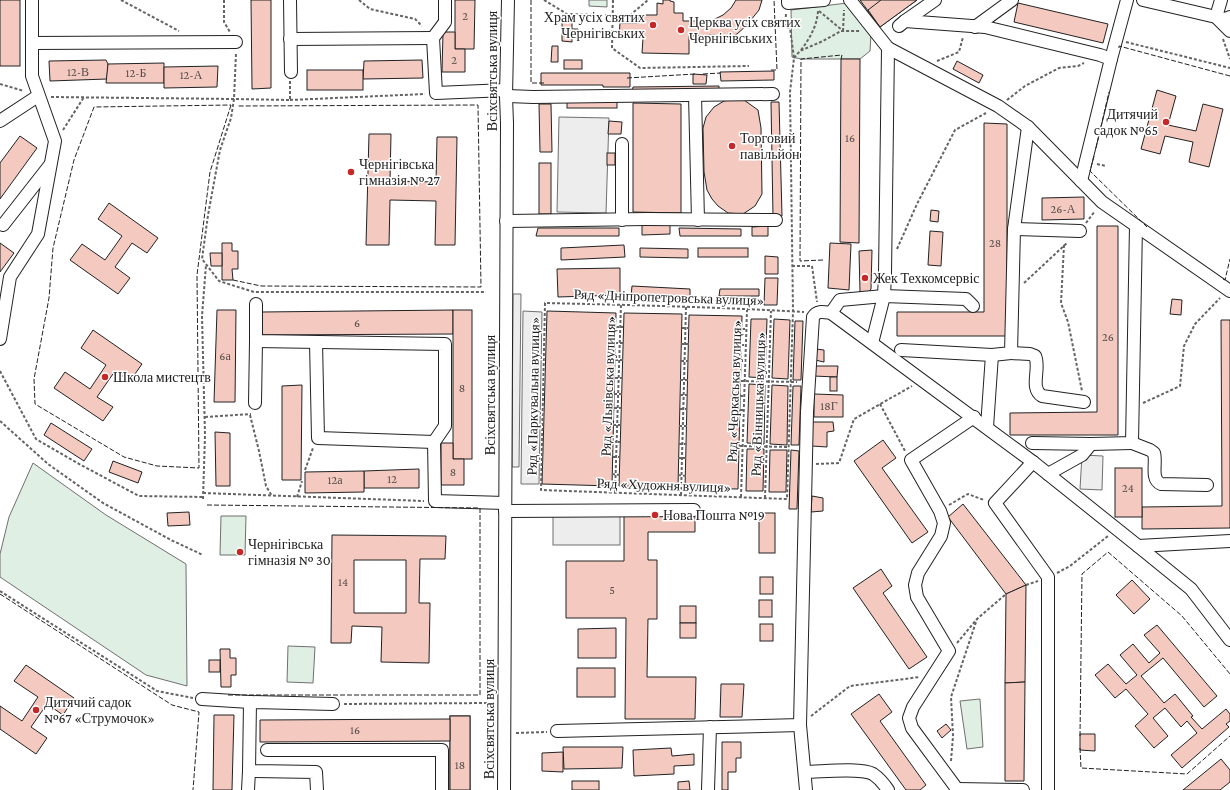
<svg xmlns="http://www.w3.org/2000/svg" width="1230" height="790" font-family="'Crimson Pro',serif">
<rect width="100%" height="100%" fill="#fff"/>
<g fill="#e0efe3" stroke="#6f6f6f">
<polygon points="589,0 607,0 607,7 589,6"/>
<polygon points="847,3 871,34 870,51 860,59 801,59 792,57 791,10"/>
<polygon points="33,463 106,515 186,564 187,686 146,675 0,577 0,554 9,517"/>
<polygon points="221,516 246,516 245,555 220,555"/>
<polygon points="288,646 315,647 313,683 287,682"/>
<polygon points="980,699 983,747 967,749 960,701"/>
</g>
<g fill="#ededed" stroke="#6f6f6f">
<polygon points="559,117 609,118 606,213 557,212"/>
<polygon points="513,294 521,294 519,467 512,467"/>
<polygon points="523,311 542,312 539,484 521,484"/>
<polygon points="1082,455 1103,456 1102,490 1080,489"/>
<rect x="553" y="516" width="67" height="29"/>
</g>
<g fill="#f3c9c0" stroke="#222" fill-rule="evenodd">
<rect x="0" y="0" width="20" height="66"/>
<polygon points="251,0 271,0 271,88 252,89"/>
<polygon points="455,0 475,0 474,49 455,49"/>
<polygon points="663,0 670,0 670,1 674,2 674,13 683,13 683,21 708,21 713,20 723,15 731,8 736,0 762,0 759,10 746,26 737,34 727,39 716,42 715,35 689,36 689,54 642,53 643,38 619,37 620,23 639,23 639,15 657,15 657,3 663,4"/>
<polygon points="860,0 917,0 880,27"/>
<polygon points="881,0 917,0 880,27 868,10"/>
<polygon points="1018,3 1108,24 1103,43 1014,22"/>
<polygon points="562,20 572,20 572,29 578,29 579,36 572,36 572,42 562,41"/>
<polygon points="443,32 455,32 455,49 465,49 465,72 442,72"/>
<polygon points="552,46 558,46 558,62 551,62"/>
<polygon points="841,59 860,59 859,243 840,242"/>
<polygon points="106,60 108,64 107,79 50,81 49,61"/>
<polygon points="422,60 423,78 363,79 364,61"/>
<rect x="564" y="60" width="18" height="9"/>
<polygon points="957,61 983,75 979,83 953,69"/>
<polygon points="164,63 164,83 106,83 108,64"/>
<polygon points="218,66 217,87 164,88 164,67"/>
<rect x="307" y="70" width="56" height="20"/>
<polygon points="774,71 774,80 721,81 720,72"/>
<polygon points="541,73 630,73 630,87 603,87 603,85 541,85"/>
<polygon points="693,74 707,75 706,84 693,84"/>
<polygon points="719,86 719,92 632,92 633,87"/>
<polygon points="1157,90 1176,96 1168,125 1196,131 1203,104 1223,109 1209,167 1189,162 1193,142 1165,136 1160,154 1141,149"/>
<polygon points="734,99 744,100 758,110 761,128 762,194 755,206 743,214 728,213 718,206 712,199 707,190 704,172 703,128 706,117 714,107 724,101"/>
<rect x="567" y="101" width="50" height="7"/>
<polygon points="771,102 779,102 782,216 773,217"/>
<polygon points="633,103 681,104 681,213 633,212"/>
<polygon points="539,104 551,104 552,152 540,152"/>
<polygon points="609,121 622,122 621,134 608,134"/>
<polygon points="984,123 1007,124 1007,336 897,336 897,312 984,312"/>
<polygon points="369,134 391,134 390,181 436,182 437,137 457,137 455,245 435,245 436,201 390,200 389,245 366,245"/>
<polygon points="20,136 37,148 0,199 0,163"/>
<rect x="607" y="153" width="8" height="12"/>
<rect x="539" y="163" width="12" height="51"/>
<polygon points="1084,197 1084,219 1042,220 1042,198"/>
<polygon points="109,203 158,238 147,253 132,243 115,267 130,278 118,294 70,260 82,244 105,260 122,236 98,219"/>
<polygon points="931,210 939,211 938,222 930,221"/>
<polygon points="642,223 670,223 670,234 642,235"/>
<polygon points="768,226 768,236 752,236 752,227"/>
<polygon points="1097,226 1118,226 1118,435 1010,435 1010,413 1097,412"/>
<polygon points="538,228 619,228 619,236 536,236"/>
<polygon points="679,228 741,229 741,236 680,236"/>
<polygon points="930,231 943,232 941,266 928,265"/>
<polygon points="0,243 14,253 0,272"/>
<polygon points="222,243 232,243 232,251 238,251 238,269 232,269 233,280 222,280"/>
<polygon points="830,243 851,244 849,290 828,288"/>
<polygon points="624,245 625,257 561,260 561,248"/>
<polygon points="640,248 688,249 688,258 640,257"/>
<rect x="698" y="248" width="50" height="9"/>
<polygon points="872,250 871,289 868,293 860,292 859,251"/>
<polygon points="210,253 222,253 222,266 211,266"/>
<polygon points="765,256 778,257 778,274 765,274"/>
<polygon points="620,268 620,295 558,297 557,269"/>
<polygon points="765,278 778,278 777,305 764,305"/>
<polygon points="632,286 690,289 690,299 631,296"/>
<polygon points="720,289 759,289 759,296 719,296"/>
<polygon points="1172,299 1182,300 1181,315 1170,314"/>
<polygon points="217,310 236,310 235,402 214,402"/>
<polygon points="453,310 453,334 261,335 261,312"/>
<rect x="453" y="310" width="19" height="149"/>
<polygon points="547,311 616,313 612,486 542,484"/>
<polygon points="624,313 682,314 678,487 619,486"/>
<polygon points="689,315 742,316 738,489 685,488"/>
<polygon points="751,319 767,319 765,378 749,377"/>
<polygon points="774,319 790,320 788,379 772,378"/>
<polygon points="1221,320 1230,320 1230,528 1142,529 1142,507 1222,506"/>
<polygon points="795,321 803,321 801,380 793,380"/>
<polygon points="93,330 142,364 130,381 115,371 97,397 113,407 103,421 54,388 65,372 90,389 106,365 81,348"/>
<polygon points="816,349 824,350 824,362 815,360"/>
<polygon points="814,366 838,366 837,377 813,376"/>
<rect x="830" y="377" width="7" height="14"/>
<polygon points="749,384 765,385 764,444 747,443"/>
<polygon points="302,385 301,480 282,480 282,386"/>
<polygon points="772,385 788,386 787,445 770,444"/>
<polygon points="793,386 801,386 799,445 791,445"/>
<polygon points="814,394 843,395 843,417 814,417"/>
<polygon points="812,422 833,422 834,431 827,432 827,447 812,446"/>
<polygon points="51,423 92,449 84,461 44,435"/>
<polygon points="215,432 230,433 230,486 216,486"/>
<polygon points="883,440 896,458 882,468 928,532 912,543 854,461"/>
<polygon points="441,443 453,443 453,459 464,459 464,485 441,485"/>
<polygon points="747,449 764,449 763,491 746,491"/>
<polygon points="770,450 787,450 786,492 769,492"/>
<polygon points="791,450 799,451 797,509 789,509"/>
<polygon points="113,461 142,472 138,483 109,472"/>
<rect x="1115" y="468" width="27" height="49"/>
<polygon points="419,469 419,488 364,488 364,471"/>
<polygon points="364,471 364,492 305,493 305,472"/>
<polygon points="812,496 823,498 823,511 811,512"/>
<polygon points="963,504 1026,585 1006,594 948,517"/>
<polygon points="189,512 190,525 168,526 167,513"/>
<rect x="759" y="513" width="16" height="40"/>
<polygon points="624,514 695,515 695,532 648,532 648,560 657,560 657,619 648,619 647,677 696,677 695,719 625,719 626,618 566,618 566,561 624,561"/>
<path d="M 332,535 L 446,536 L 445,559 L 420,559 L 419,603 L 430,603 L 429,663 L 381,662 L 382,627 L 352,626 L 351,643 L 331,643 ZM 354,560 L 406,560 L 406,613 L 354,613 Z"/>
<polygon points="881,569 892,586 883,593 927,657 909,669 853,588"/>
<rect x="760" y="577" width="13" height="17"/>
<polygon points="1132,580 1150,599 1134,614 1116,595"/>
<polygon points="1026,585 1025,682 1005,683 1006,594"/>
<rect x="759" y="600" width="13" height="17"/>
<rect x="680" y="606" width="16" height="17"/>
<rect x="680" y="623" width="16" height="15"/>
<rect x="760" y="624" width="13" height="17"/>
<polygon points="1157,625 1217,696 1204,707 1163,658 1141,676 1164,703 1175,694 1193,716 1191,717 1202,729 1226,709 1230,714 1230,721 1226,724 1229,727 1182,768 1171,755 1197,733 1187,721 1181,727 1165,708 1153,718 1168,736 1154,748 1135,726 1148,714 1126,689 1115,698 1095,675 1108,664 1126,684 1137,675 1120,655 1133,644 1149,663 1160,653 1144,635"/>
<polygon points="616,628 616,658 578,658 578,629"/>
<polygon points="220,649 230,649 230,658 236,658 236,675 231,675 231,687 221,687"/>
<rect x="209" y="660" width="11" height="12"/>
<polygon points="26,665 74,698 63,715 47,704 31,727 47,738 36,754 0,729 0,706 22,721 38,697 14,681"/>
<rect x="577" y="668" width="38" height="29"/>
<polygon points="1025,682 1024,781 1005,781 1005,683"/>
<polygon points="721,684 744,684 742,717 720,717"/>
<polygon points="879,694 892,712 880,721 926,785 920,790 906,790 851,714"/>
<polygon points="214,715 234,715 232,790 213,790"/>
<rect x="450" y="716" width="20" height="74"/>
<rect x="450" y="716" width="20" height="74"/>
<polygon points="450,719 450,741 260,742 260,720"/>
<polygon points="946,724 951,730 942,738 937,731"/>
<polygon points="1080,734 1095,734 1095,751 1080,750"/>
<polygon points="722,742 741,742 741,758 736,758 736,772 728,772 728,790 722,790"/>
<polygon points="563,747 623,747 622,768 564,769"/>
<polygon points="671,748 672,756 694,754 694,765 674,766 674,774 634,776 633,750"/>
<polygon points="563,752 563,772 542,771 542,753"/>
<polygon points="1221,759 1230,770 1230,782 1220,790 1183,790"/>
<rect x="572" y="781" width="27" height="9"/>
<polygon points="689,781 690,790 678,790 678,782"/>
</g>
<g fill="none" stroke-linecap="round" stroke-linejoin="round">
<defs>
<g id="minor">
<polyline points="290,0 291,72"/>
<polyline points="445,0 445,22 433,38 436,93 506,90"/>
<polyline points="788,0 788,3 824,0"/>
<polyline points="850,0 888,48 885,274 884,296 872,343"/>
<polyline points="1143,0 1216,17 1225,19 1230,17"/>
<polyline points="1221,0 1216,17 1230,31"/>
<polyline points="905,21 935,0"/>
<polyline points="899,26 905,21 985,27 1100,55 1111,59"/>
<polyline points="975,27 1012,0"/>
<polyline points="290,39 433,38"/>
<polyline points="32,43 236,42"/>
<polyline points="888,48 998,106 1028,127 1102,202 1230,291"/>
<polyline points="695,95 698,220"/>
<polyline points="506,96 533,97 773,94"/>
<polyline points="0,121 38,96"/>
<polyline points="1081,181 1111,59 1127,0"/>
<polyline points="622,220 622,144"/>
<polyline points="506,221 647,219 776,220"/>
<polyline points="3,225 50,165"/>
<polyline points="1014,229 1080,231"/>
<polyline points="256,304 256,341 445,344 445,426 434,442 435,501 505,503"/>
<polyline points="831,313 840,300 884,296 966,299 973,306"/>
<polyline points="0,339 10,277 38,234 55,141 32,76 32,0"/>
<polyline points="316,342 318,438 434,442"/>
<polyline points="901,350 992,355 1011,353 1014,229 1028,127"/>
<path d="M 1011,353 L 1030,354 L 1035,356 C 1041,368 1029,388 1042,396 L 1084,402"/>
<polyline points="255,403 256,341"/>
<polyline points="987,427 992,355"/>
<polyline points="1032,443 1091,444 1132,443 1136,226"/>
<path d="M 1132,443 L 1150,450 L 1154,453 C 1157,463 1150,479 1161,484 L 1207,485"/>
<polyline points="1033,462 995,503 1048,577 1048,790"/>
<polyline points="1048,474 1082,455 1091,444"/>
<polyline points="505,511 694,510"/>
<polyline points="1138,546 1230,541"/>
<polyline points="202,699 250,702"/>
<polyline points="800,725 806,790"/>
<path d="M 557,731 L 800,725 L 807,412 L 813,317 C 817,310 824,312 831,313 L 1033,462 L 1138,546 L 1191,589 L 1230,640"/>
<polyline points="267,750 442,750 442,790"/>
<path d="M 805,772 C 821,772 860,767 873,774 C 879,778 884,784 888,790"/>
<polyline points="957,789 1023,790"/>
<polyline points="248,790 249,771"/>
<polyline points="317,790 316,772 249,771 250,702 333,704"/>
<polyline points="504,790 507,123 506,96 508,0"/>
<polyline points="708,790 710,727"/>
<polyline points="956,790 957,789 912,728 909,718 913,707 949,651 917,597 915,585 918,573 941,536 944,523 940,511 911,460 974,417"/>
</g>
</defs>
<use href="#minor" stroke="#222" stroke-width="14"/>
<g stroke="#646464" stroke-width="2" stroke-dasharray="3 2" stroke-linecap="butt">
<polyline points="121,0 179,31"/>
<polyline points="224,0 224,22 230,32"/>
<polyline points="359,0 370,9 415,19 422,26"/>
<polyline points="544,0 567,14 629,16 648,0"/>
<polyline points="613,0 612,48 640,68 749,66"/>
<polyline points="819,11 842,30"/>
<path d="M 786,14 L 785,27 L 790,28 L 794,58 L 790,92 L 793,311 L 787,499 L 541,490 L 545,303 C 631,305 717,307 804,312"/>
<polyline points="843,31 844,10"/>
<polyline points="1223,39 1230,59"/>
<polyline points="1126,42 1230,68"/>
<path d="M 801,50 C 810,38 817,26 818,11"/>
<polyline points="794,58 800,51 823,41 841,31 861,31"/>
<polyline points="937,61 959,52 963,37"/>
<polyline points="290,81 290,100 234,99 231,118 220,150 208,215 202,259 219,281 254,292 486,292"/>
<polyline points="0,84 24,91"/>
<polyline points="51,97 234,99 236,53"/>
<polyline points="290,100 425,94"/>
<polyline points="1007,100 1025,86 1059,68 1078,66 1084,63"/>
<polyline points="63,130 84,97"/>
<polyline points="1097,164 1106,166"/>
<polyline points="1086,223 1095,211"/>
<polyline points="1064,245 1061,303 1068,322 1082,391"/>
<polyline points="897,249 917,204 955,130 986,113"/>
<polyline points="792,266 812,266 817,302"/>
<polyline points="1024,283 1068,242"/>
<polyline points="616,327 623,327"/>
<polyline points="682,328 689,328"/>
<polyline points="742,329 746,329"/>
<polyline points="615,343 623,343"/>
<polyline points="681,344 689,344"/>
<polyline points="741,345 746,345"/>
<polyline points="615,360 623,360"/>
<polyline points="681,361 688,361"/>
<polyline points="741,362 745,362"/>
<polyline points="0,371 36,439 81,465 139,496 203,497"/>
<polyline points="615,378 622,378"/>
<polyline points="680,380 688,380"/>
<polyline points="741,381 797,382"/>
<polyline points="614,394 622,394"/>
<polyline points="680,395 687,395"/>
<polyline points="740,396 744,396"/>
<polyline points="1143,403 1180,386 1184,346 1195,324 1220,298"/>
<polyline points="880,404 905,451"/>
<polyline points="614,408 621,408"/>
<polyline points="680,409 687,409"/>
<polyline points="740,410 744,410"/>
<polyline points="250,415 259,451 266,486 272,496"/>
<polyline points="205,417 251,414"/>
<polyline points="0,421 48,464 103,503 171,540 203,555"/>
<polyline points="613,425 621,425"/>
<polyline points="679,426 687,426"/>
<polyline points="613,442 620,442"/>
<polyline points="679,444 686,444"/>
<polyline points="739,446 789,447"/>
<polyline points="613,457 620,457"/>
<polyline points="678,458 686,458"/>
<polyline points="816,464 839,463 854,419 912,386"/>
<polyline points="305,470 313,448"/>
<polyline points="612,474 620,475"/>
<polyline points="678,475 686,476"/>
<polyline points="203,493 424,501"/>
<polyline points="615,493 621,304"/>
<polyline points="681,495 686,307"/>
<polyline points="297,497 302,481"/>
<polyline points="741,497 747,310"/>
<polyline points="765,498 771,311"/>
<polyline points="203,499 205,435 202,316 206,265"/>
<polyline points="949,505 968,494 984,500"/>
<polyline points="1057,573 1070,566 1108,536"/>
<polyline points="1026,585 1038,581"/>
<polyline points="0,591 157,691 193,698"/>
<polyline points="957,643 977,619 1006,594"/>
<polyline points="344,704 487,703"/>
<polyline points="811,716 850,686 920,677"/>
<polyline points="516,733 547,732"/>
<polyline points="951,761 953,736 951,697 977,619"/>
</g>
<use href="#minor" stroke="#fff" stroke-width="12"/>
<g stroke="#222" stroke-width="1" stroke-dasharray="5 2" stroke-linecap="butt">
<polyline points="531,0 531,83 544,83"/>
<polyline points="1119,48 1119,46 1230,76"/>
<polyline points="771,70 777,70 774,0"/>
<polyline points="703,74 721,73"/>
<polyline points="627,78 695,74"/>
<polygon points="231,105 210,172 197,275 199,468 157,466 124,457 35,404 34,379 49,298 53,248 74,160 94,107"/>
<polyline points="1096,148 1109,92"/>
<polyline points="1094,156 1090,171 1147,227"/>
<polyline points="823,260 800,261 801,59 842,55 841,59"/>
<polyline points="1223,279 1225,280 1230,259"/>
<polyline points="233,280 261,286 481,287 478,105 238,106"/>
<polyline points="207,505 480,508 480,695 228,695"/>
<polyline points="0,594 172,705 199,712 193,790"/>
<polyline points="1080,736 1082,574 1108,552 1182,616 1230,674"/>
<polyline points="1080,748 1081,768 1187,774 1230,736"/>
</g>
</g>
<g fill="#c62828" stroke="#fff" stroke-width="1.5">
<circle cx="653" cy="25" r="4"/>
<circle cx="681" cy="30" r="4"/>
<circle cx="1166" cy="122" r="4"/>
<circle cx="732" cy="146" r="4"/>
<circle cx="351" cy="172" r="4"/>
<circle cx="865" cy="278" r="4"/>
<circle cx="105" cy="377" r="4"/>
<circle cx="655" cy="515" r="4"/>
<circle cx="240" cy="552" r="4"/>
<circle cx="36" cy="710" r="4"/>
</g>
<g text-anchor="middle" dominant-baseline="central" stroke-width="3" stroke-linejoin="round" paint-order="stroke">
<g font-size="12" fill="#564c4a">
<text x="465" y="16">2</text>
<text x="454" y="60">2</text>
<text x="78" y="72">12-В</text>
<text x="136" y="73">12-Б</text>
<text x="191" y="75">12-А</text>
<text x="850" y="138">16</text>
<text x="1063" y="209">26-А</text>
<text x="995" y="243">28</text>
<text x="357" y="323">6</text>
<text x="1108" y="337">26</text>
<text x="225" y="356">6а</text>
<text x="462" y="388">8</text>
<text x="829" y="406">18Г</text>
<text x="453" y="472">8</text>
<text x="392" y="479">12</text>
<text x="335" y="480">12а</text>
<text x="1128" y="488">24</text>
<text x="343" y="582">14</text>
<text x="612" y="590">5</text>
<text x="355" y="730">16</text>
<text x="460" y="765">18</text>
</g>
<g font-size="14" fill="#222" stroke="#fff" text-anchor="start">
<text x="645" y="17" text-anchor="end">Храм усіх святих<tspan x="645" dy="16">Чернігівських</tspan></text>
<text x="689" y="22">Церква усіх святих<tspan x="689" dy="16">Чернігівських</tspan></text>
<text x="1158" y="114" text-anchor="end">Дитячий<tspan x="1158" dy="16">садок №65</tspan></text>
<text x="740" y="138">Торговий<tspan x="740" dy="16">павільйон</tspan></text>
<text x="359" y="164">Чернігівська<tspan x="359" dy="16">гімназія № 27</tspan></text>
<text x="873" y="278">Жек Техкомсервіс</text>
<text x="113" y="377">Школа мистецтв</text>
<text x="663" y="515">Нова Пошта №19</text>
<text x="248" y="544">Чернігівська<tspan x="248" dy="16">гімназія № 30</tspan></text>
<text x="44" y="702">Дитячий садок<tspan x="44" dy="16">№67 «Струмочок»</tspan></text>
</g>
<g font-size="14" fill="#222" stroke="#fff">
<text transform="translate(492 71) rotate(-90)">Всіхсвятська вулиця</text>
<text transform="translate(669 297) rotate(2)">Ряд «Дніпропетровська вулиця»</text>
<text transform="translate(608 386) rotate(-88)">Ряд «Львівська вулиця»</text>
<text transform="translate(734 391) rotate(-88)">Ряд «Черкаська вулиця»</text>
<text transform="translate(490 395) rotate(-90)">Всіхсвятська вулиця</text>
<text transform="translate(533 396) rotate(-89)">Ряд «Паркувальна вулиця»</text>
<text transform="translate(758 404) rotate(-88)">Ряд «Вінницька вулиця»</text>
<text transform="translate(664 485) rotate(2)">Ряд «Художня вулиця»</text>
<text transform="translate(489 719) rotate(-90)">Всіхсвятська вулиця</text>
</g>
</g>
</svg>
